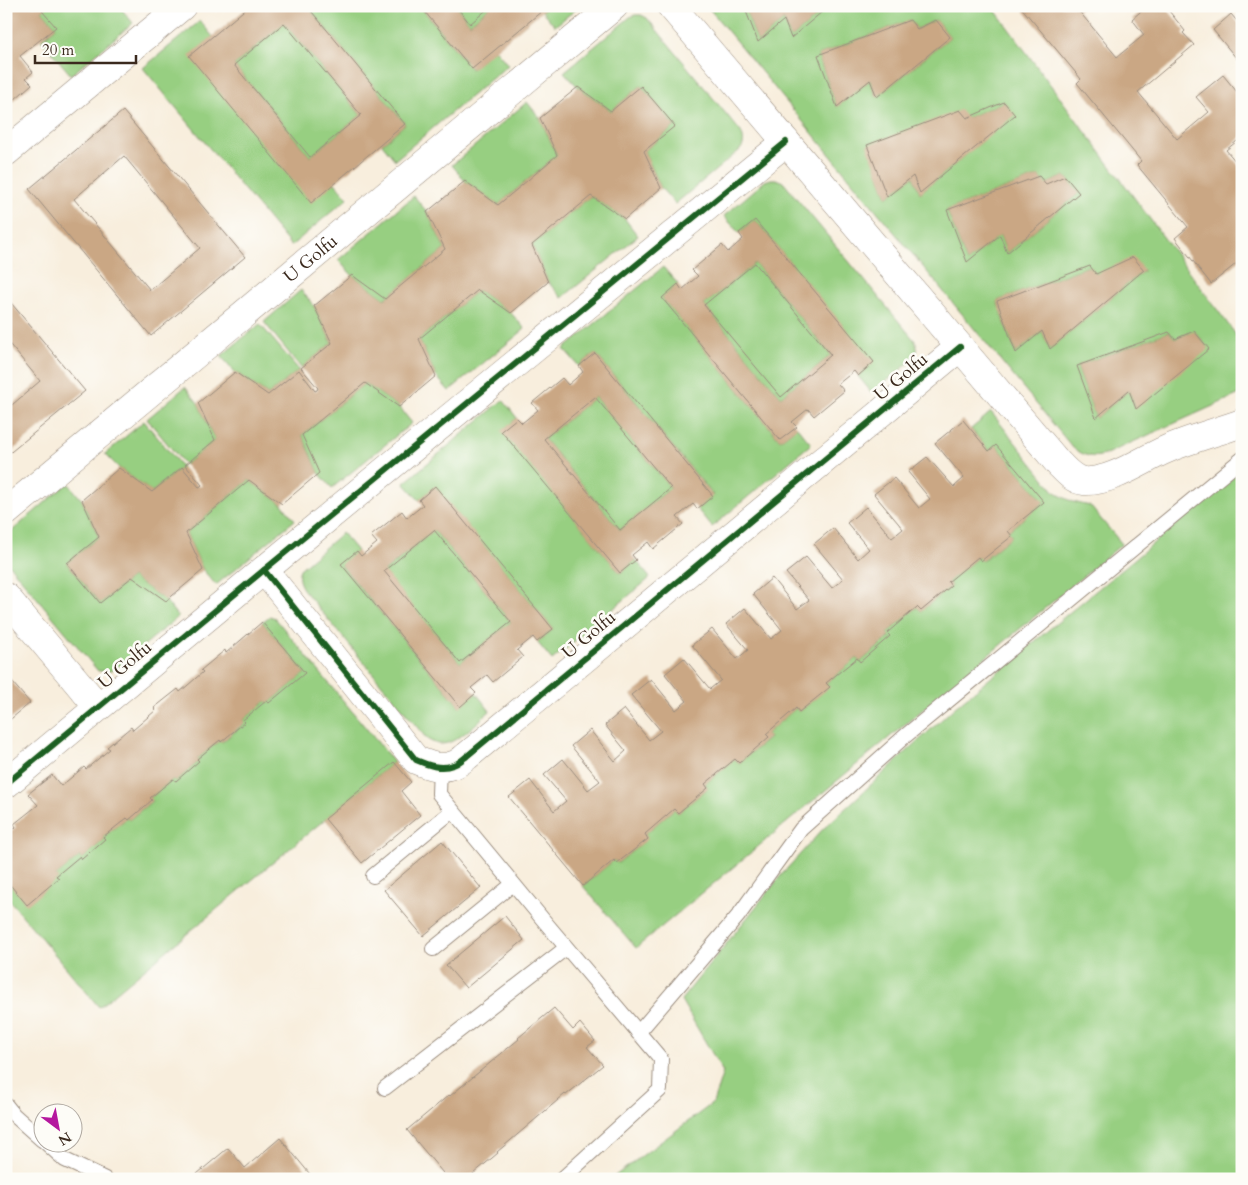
<svg xmlns="http://www.w3.org/2000/svg" width="1248" height="1185" font-family="Cardo,serif">
<rect width="100%" height="100%" fill="#fdfcf7"/>
<filter id="ink" filterUnits="userSpaceOnUse"><feTurbulence type="fractalNoise" baseFrequency=".02" numOctaves="2"/><feDisplacementMap in="SourceGraphic" scale="10" xChannelSelector="R" yChannelSelector="G"/><feConvolveMatrix kernelMatrix="1 2 1 2 8 2 1 2 1" color-interpolation-filters="sRGB"/></filter>
<filter id="wash" filterUnits="userSpaceOnUse"><feTurbulence type="fractalNoise" baseFrequency=".0096" numOctaves="4" result="noise"/><feDisplacementMap in="SourceGraphic" scale="20" xChannelSelector="R" yChannelSelector="G"/><feGaussianBlur stdDeviation="1.12" result="paint"/><feColorMatrix in="noise" values="0 0 0 0 0 0 0 0 0 0 0 0 0 0 0 0 0 1.4 0 .05"/><feComposite in="paint" operator="in"/></filter>
<g filter="url(#wash)">
<rect width="100%" height="100%" fill="#f8eedd"/>
<g fill="#97cf81" stroke="#697c50" fill-rule="evenodd">
<polygon points="48,6 119,6 133,23 71,75 41,40 56,27 42,11"/>
<polygon points="307,6 420,6 471,69 495,49 508,65 395,160 382,144 405,124"/>
<polygon points="456,6 491,6 470,24"/>
<polygon points="548,6 580,6 555,26 542,11"/>
<path d="M 707,6 L 744,6 L 758,42 L 784,20 L 791,38 L 829,6 L 992,6 L 1242,343 L 1242,393 L 1104,455 C 1092,459 1083,455 1073,448 ZM 910,20 L 917,29 L 936,20 L 950,37 L 877,97 L 870,80 L 837,107 L 818,55 ZM 1004,102 L 1014,115 L 920,193 L 913,176 L 887,197 L 868,145 L 967,118 ZM 1039,176 L 1046,184 L 1065,176 L 1079,193 L 1007,253 L 1000,235 L 967,262 L 947,210 ZM 1089,266 L 1096,274 L 1144,270 L 1050,349 L 1042,331 L 1016,353 L 997,301 ZM 1194,331 L 1208,348 L 1136,408 L 1129,390 L 1096,418 L 1077,366 L 1169,332 L 1175,339 Z"/>
<path d="M 635,15 L 641,15 L 647,18 L 741,132 C 744,139 745,144 740,150 L 675,204 L 661,188 L 644,151 L 675,126 L 641,86 L 611,111 L 578,87 L 564,72 L 630,17 Z"/>
<polygon points="200,21 213,37 190,56 335,183 348,198 291,246 143,68"/>
<polygon points="284,23 361,115 310,157 234,65"/>
<polygon points="527,102 540,118 557,155 498,205 465,181 452,165"/>
<path d="M 771,179 L 776,179 L 783,182 L 915,341 C 918,348 918,352 914,359 L 872,393 L 858,376 L 873,362 L 755,220 L 739,233 L 724,216 L 765,181 Z"/>
<polygon points="414,196 427,212 445,249 385,299 352,275 338,260"/>
<polygon points="591,196 625,219 638,236 562,298 548,282 532,245"/>
<polygon points="755,263 831,355 781,397 704,305"/>
<polygon points="663,267 678,284 662,298 780,440 797,427 811,444 712,527 697,509 713,495 595,353 579,366 564,349"/>
<polygon points="301,290 314,306 332,343 301,368 264,322"/>
<polygon points="478,290 511,313 525,329 449,391 436,376 419,339"/>
<polygon points="260,324 299,370 268,395 235,372 221,356"/>
<polygon points="365,383 399,407 412,423 332,488 319,473 302,435"/>
<polygon points="185,387 198,403 215,440 185,465 147,419"/>
<polygon points="595,397 671,488 620,530 544,439"/>
<polygon points="503,400 517,418 502,431 620,573 636,560 650,578 552,660 537,642 553,629 435,487 419,500 404,483"/>
<polygon points="991,412 1054,491 1061,496 1073,502 1090,506 1122,544 636,948 583,886 614,860 618,863 647,839 645,834 674,809 678,813 708,788 705,784 735,759 739,763 769,738 766,734 796,708 799,712 829,687 826,683 857,658 860,662 890,637 887,633 917,607 921,611 951,586 948,582 978,557 982,561 1012,536 1008,531 1044,502 996,445 989,451 971,429"/>
<polygon points="144,421 182,467 152,492 119,468 105,454"/>
<polygon points="1242,470 1242,1179 611,1179 713,1103 723,1072 681,1000 783,873 822,830 954,708"/>
<polygon points="249,480 282,504 295,520 216,585 203,570 186,533"/>
<polygon points="68,483 82,500 99,537 67,563 100,603 132,577 166,601 178,617 117,668 110,671 98,671 6,561 6,536"/>
<polygon points="434,530 511,622 460,663 384,572"/>
<path d="M 342,533 L 357,551 L 341,565 L 459,706 L 476,693 L 490,711 C 477,722 456,746 438,744 C 434,743 430,741 427,739 L 303,589 C 299,582 297,577 300,569 Z"/>
<polygon points="270,616 275,618 394,762 99,1007 6,896 6,880 27,904 58,878 56,876 80,856 82,859 105,839 103,837 127,818 129,820 152,801 150,798 173,779 176,781 198,762 197,759 220,740 222,742 245,723 243,720 266,701 269,703 305,673 262,622"/>
</g>
<g id="blocks">
<g fill="#caa784" fill-rule="evenodd">
<polygon points="6,6 48,6 42,11 56,27 20,56 33,72 26,78 32,84 6,107"/>
<path d="M 249,6 L 307,6 L 405,124 L 311,203 L 189,56 ZM 284,23 L 361,115 L 310,157 L 234,65 Z"/>
<polygon points="420,6 456,6 470,24 491,6 548,6 472,69"/>
<polygon points="744,6 829,6 791,38 784,20 758,42"/>
<polygon points="1020,6 1083,6 1078,10 1117,57 1144,35 1132,19 1147,6 1165,6 1185,31 1183,33 1194,45 1138,92 1177,139 1209,112 1196,97 1223,75 1242,98 1242,137 1226,150 1242,169 1242,259 1211,284 1175,238 1188,227 1137,165 1141,161 1077,83 1081,79"/>
<polygon points="1231,14 1242,27 1242,65 1213,30"/>
<polygon points="910,20 917,29 936,20 950,37 877,97 870,80 837,107 818,55"/>
<polygon points="641,86 675,126 644,151 661,188 625,219 591,196 532,245 548,282 511,313 478,290 419,339 436,376 399,407 365,383 302,435 319,473 282,504 249,480 186,533 203,570 166,601 132,577 100,603 67,563 99,537 82,500 119,468 152,492 182,467 199,487 201,486 202,485 185,465 215,440 198,403 235,372 268,395 299,370 315,391 317,390 318,388 301,368 332,343 314,306 352,275 385,299 445,249 427,212 465,181 498,205 528,180 557,155 540,118 578,87 611,111"/>
<polygon points="1004,102 1015,115 920,193 913,176 887,197 867,145 960,110 967,118"/>
<path d="M 123,111 L 245,257 L 151,336 L 29,189 ZM 124,156 L 200,248 L 150,290 L 74,199 Z"/>
<polygon points="1039,176 1046,184 1065,176 1079,193 1007,253 1000,235 967,262 947,210"/>
<path d="M 755,220 L 874,362 L 858,376 L 854,371 L 838,384 L 844,391 L 814,416 L 808,409 L 792,422 L 797,427 L 780,440 L 662,298 L 678,284 L 682,290 L 698,276 L 692,270 L 722,245 L 728,252 L 743,239 L 739,233 ZM 755,263 L 831,355 L 781,397 L 704,305 Z"/>
<polygon points="1133,257 1144,270 1050,349 1042,331 1016,353 997,301 1090,266 1096,274"/>
<polygon points="6,297 85,391 6,456 6,410 40,381 6,340"/>
<polygon points="1194,331 1209,349 1136,409 1129,390 1096,418 1077,366 1169,332 1175,339"/>
<path d="M 595,353 L 713,496 L 697,509 L 693,504 L 677,517 L 683,524 L 653,549 L 648,542 L 632,555 L 636,560 L 620,573 L 501,431 L 517,418 L 522,423 L 538,410 L 532,403 L 562,378 L 568,385 L 583,372 L 579,366 ZM 595,397 L 671,488 L 620,530 L 544,439 Z"/>
<polygon points="963,420 989,451 996,445 1044,502 1008,531 1012,536 981,561 978,557 948,582 951,586 921,611 917,607 887,633 890,636 860,662 857,658 826,683 830,687 799,712 796,708 766,734 769,737 739,763 735,759 705,784 708,788 678,813 674,809 645,834 648,839 617,863 614,860 583,886 509,797 530,780 554,811 566,801 544,775 563,759 588,790 600,781 571,746 590,730 615,761 626,751 605,725 624,709 649,740 661,731 631,695 651,679 676,710 687,701 665,674 684,658 710,689 721,680 692,645 712,629 737,659 748,650 726,624 745,608 771,639 782,630 753,594 772,578 797,609 809,600 786,573 806,557 832,588 843,579 814,544 833,528 858,559 869,549 847,523 866,507 892,538 903,529 874,494 894,478 919,508 930,499 908,472 927,457 954,487 964,478 935,443"/>
<path d="M 435,486 L 553,629 L 537,642 L 533,637 L 517,650 L 523,657 L 493,682 L 487,675 L 471,688 L 476,693 L 460,707 L 341,564 L 357,551 L 361,556 L 377,543 L 371,536 L 402,511 L 407,518 L 423,505 L 419,500 ZM 434,530 L 511,622 L 460,663 L 384,571 Z"/>
<polygon points="262,622 305,673 269,703 266,701 243,720 245,722 221,742 220,740 197,759 199,761 176,781 173,779 150,798 152,800 129,820 127,818 103,837 105,839 82,859 80,856 56,876 59,878 27,905 6,880 6,835 16,827 14,824 38,805 28,794 52,775 61,786 84,767 86,769 110,749 107,747 131,727 133,730 156,710 154,708 178,689 180,692 203,672 201,670 225,650 226,653"/>
<polygon points="6,675 30,703 6,723"/>
<polygon points="394,762 411,782 401,791 420,815 362,863 325,819"/>
<polygon points="442,841 481,888 423,936 384,890"/>
<polygon points="505,916 524,940 466,988 446,965"/>
<polygon points="554,1008 573,1030 580,1023 595,1041 587,1047 603,1065 566,1095 565,1094 497,1152 498,1153 467,1179 448,1179 407,1130 449,1095 450,1096 519,1039 518,1038"/>
<polygon points="280,1138 314,1179 191,1179 228,1148 245,1168"/>
</g>
</g>
</g>
<g filter="url(#ink)">
<use href="#blocks" fill-opacity="0" stroke="#9a8c7e" stroke-width="1"/>
<g fill="none" stroke-linecap="round" stroke-linejoin="round">
<defs>
<g id="service">
<polyline points="440,767 439,794 545,922 661,1059 660,1090 562,1179"/>
<polyline points="373,876 452,811"/>
<polyline points="433,949 513,884"/>
<polyline points="638,1033 738,916 801,829 904,737 1242,459"/>
<polyline points="385,1088 566,948"/>
<polyline points="6,1105 14,1115 42,1140"/>
<polyline points="45,1142 65,1160 105,1179"/>
</g>
<g id="minor">
<path d="M 671,6 L 960,347 L 1059,464 C 1066,471 1073,480 1084,481 C 1110,483 1142,460 1165,450 C 1190,439 1217,432 1242,423"/>
<polyline points="6,152 182,6"/>
<path id="s1" d="M 6,512 L 614,6"/>
<path d="M 264,570 L 416,760 C 428,765 440,770 453,765 C 458,764 463,759 467,756 L 960,347"/>
<polyline points="6,597 98,707"/>
<polyline points="6,784 264,570 786,142"/>
</g>
</defs>
<use href="#service" stroke="#9a8c7e" stroke-width="16"/>
<use href="#minor" stroke="#9a8c7e" stroke-width="29"/>
<use href="#service" stroke="#fff" stroke-width="14"/>
<use href="#minor" stroke="#fff" stroke-width="28"/>
<defs>
<g id="cycleway">
<path d="M 264,570 L 416,760 C 428,765 440,770 453,765 C 458,764 463,759 467,756 L 960,347"/>
<polyline points="6,784 264,570 786,142"/>
</g>
</defs>
<use href="#cycleway" stroke="#fdfcf7" stroke-width="9"/>
<use href="#cycleway" stroke="#1b5e20" stroke-width="6"/>
</g>
</g>
<g text-anchor="middle" dominant-baseline="central" stroke-width="5" stroke-linejoin="round" paint-order="stroke">
<g font-size="18" fill="#3b2a1e" stroke="#fdfcf7">
<text stroke="none"><textPath href="#s1" startOffset="396">U Golfu</textPath></text>
<text transform="translate(901 377) rotate(-40)">U Golfu</text>
<text transform="translate(589 635) rotate(-40)">U Golfu</text>
<text transform="translate(125 665) rotate(-40)">U Golfu</text>
</g>
</g>
<rect width="1248" height="1185" fill="none" stroke="#fdfcf7" stroke-width="25"/>
<g transform="translate(58 1128) rotate(148)"><circle r="24" fill="#fdfcf7" stroke="#afa8a0"/>
<path d="M0-4L9 19L0 12L-9 19Z" fill="#b5179e"/>
<text y="-8" font-size="14" font-weight="bold" text-anchor="middle" fill="#3b2a1e">N</text>
</g>
<path d="M35 55v8h101v-8" fill="none" stroke="#3b2a1e" stroke-width="2.5"/>
<text x="42" y="55" font-size="15" fill="#3b2a1e" stroke="#fdfcf7" stroke-width="4" paint-order="stroke">20 m</text>
</svg>
